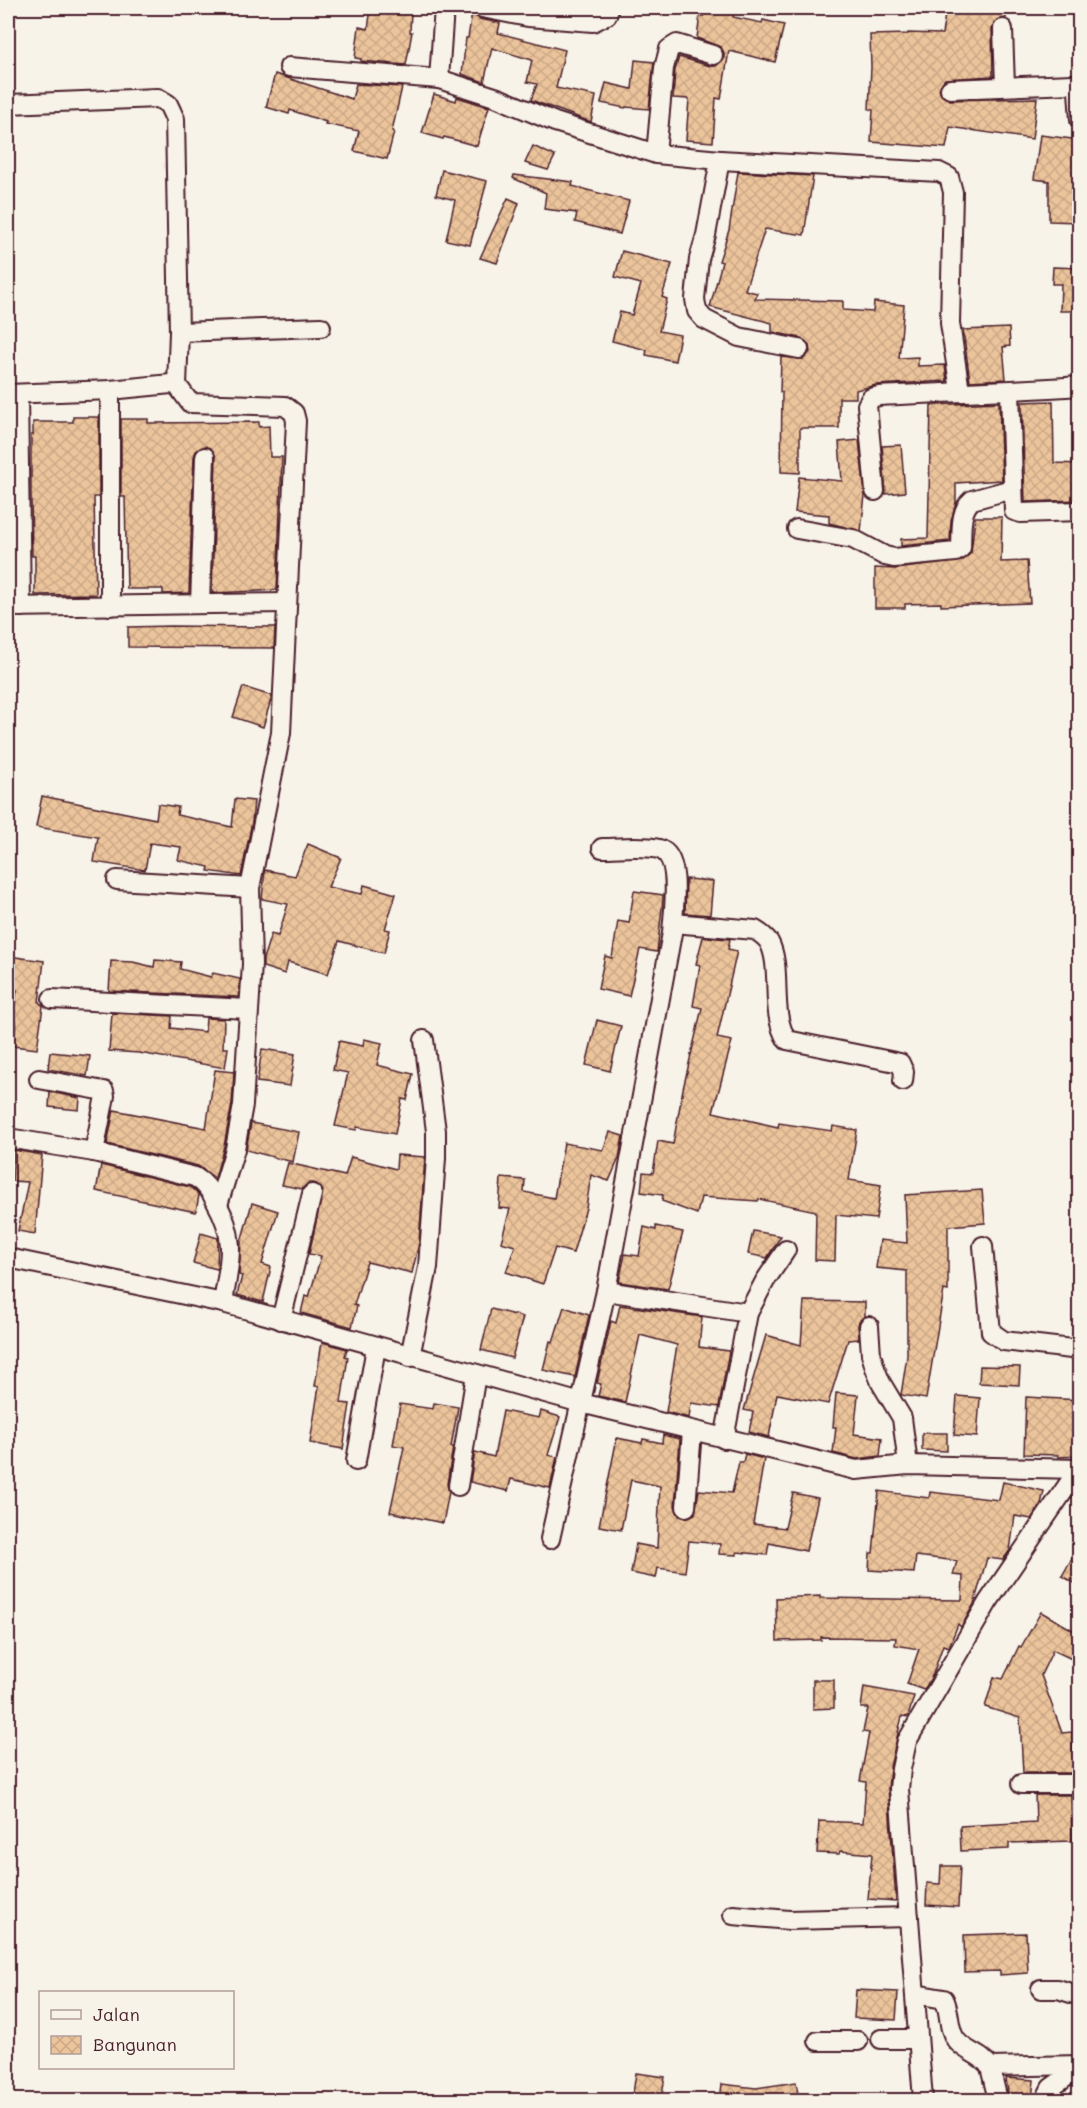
<svg xmlns="http://www.w3.org/2000/svg" width="1087" height="2108" font-family="Mali,sans-serif">
<defs>
<pattern id="building-cross-hatch" width="8" height="8" patternUnits="userSpaceOnUse" patternTransform="scale(1.5)"><rect width="8" height="8" fill="#ebc49b"/><path d="M0 0l8 8M0 8l8-8" fill="none" stroke="#cba886"/></pattern>
</defs>
<rect width="100%" height="100%" fill="#f7f3e8"/>
<filter id="ink" filterUnits="userSpaceOnUse"><feTurbulence type="fractalNoise" baseFrequency=".0167" numOctaves="2"/><feDisplacementMap in="SourceGraphic" scale="12" xChannelSelector="R" yChannelSelector="G"/><feConvolveMatrix kernelMatrix="1 2 1 2 8 2 1 2 1" color-interpolation-filters="sRGB"/></filter>
<g filter="url(#ink)">
<g fill="url(#building-cross-hatch)" stroke="#4a1f2b" stroke-width="1.5">
<polygon points="371,8 411,11 410,32 412,32 406,65 361,61 361,59 355,58 359,27 368,29"/>
<polygon points="704,8 734,8 733,17 762,23 763,20 784,25 775,62 729,51 721,99 716,98 713,142 686,140 689,99 673,98 675,70 679,57 710,66 716,66 724,59 724,53 721,47 697,38 700,15 703,16"/>
<polygon points="946,8 1007,8 1006,18 997,20 992,29 993,76 945,79 939,89 941,95 950,100 1037,98 1032,139 950,127 946,148 871,142 873,110 869,109 871,67 870,35 908,34 908,33 942,34"/>
<polygon points="472,13 479,19 500,23 498,33 565,50 556,88 596,96 591,122 531,100 537,84 527,82 532,60 492,48 484,82 462,74 466,38 468,38"/>
<polygon points="635,60 654,62 649,109 626,107 625,108 601,103 606,83 632,89"/>
<polygon points="275,74 352,99 356,84 402,87 392,131 394,132 387,159 354,151 359,131 325,124 326,122 290,110 289,114 266,107"/>
<polygon points="434,94 456,101 457,97 489,107 477,146 444,137 443,139 422,133"/>
<polygon points="1040,135 1080,140 1078,222 1049,221 1049,181 1034,179"/>
<polygon points="533,146 555,156 548,170 525,163"/>
<polygon points="442,170 487,181 470,245 446,240 455,200 436,195"/>
<polygon points="738,172 813,176 804,235 765,229 745,290 757,293 755,299 843,301 843,310 873,312 874,302 904,305 899,358 918,357 918,366 945,365 947,381 876,385 856,390 856,398 839,398 839,428 800,428 800,473 781,472 782,392 780,392 781,357 803,359 810,352 809,345 801,338 772,332 772,323 710,307 722,262 719,261 729,230"/>
<polygon points="514,175 573,182 572,186 629,201 620,234 575,222 577,213 544,209 546,193 513,178"/>
<polygon points="508,198 519,203 497,263 480,258"/>
<polygon points="622,251 672,264 662,297 667,299 659,331 680,335 675,361 646,355 647,350 612,341 620,312 632,315 641,284 615,277"/>
<polygon points="1053,267 1080,268 1080,311 1060,311 1061,284 1052,284"/>
<polygon points="1009,328 1010,346 1003,347 1006,379 970,381 963,330"/>
<polygon points="1053,401 1054,463 1080,464 1080,500 1025,502 1022,402"/>
<polygon points="999,402 1002,480 956,483 956,502 951,521 950,541 901,546 901,539 928,538 931,405"/>
<polygon points="73,417 99,417 99,497 94,497 96,594 35,595 35,556 32,556 31,495 31,435 33,435 33,422 73,422"/>
<polygon points="121,419 148,419 148,423 259,422 259,427 269,426 270,457 282,457 277,590 212,593 216,457 211,448 205,446 196,451 194,457 189,593 163,594 163,589 127,589 125,497 121,497"/>
<polygon points="859,440 865,495 861,531 829,523 829,515 795,512 799,477 842,481 839,442"/>
<polygon points="901,445 905,492 886,494 882,446"/>
<polygon points="975,517 1002,517 1001,562 1027,561 1030,603 941,606 941,603 905,604 905,608 875,608 875,568 895,569 962,561 971,553"/>
<polygon points="171,626 275,627 274,648 128,647 128,627"/>
<polygon points="243,687 272,696 263,727 233,717"/>
<polygon points="42,796 156,819 158,804 178,807 177,815 232,827 235,799 254,801 252,822 241,876 208,871 209,867 178,860 181,847 150,843 145,870 94,862 98,837 36,827"/>
<polygon points="308,844 341,858 328,887 362,894 364,885 396,894 385,929 390,930 384,953 339,941 328,974 288,962 285,974 263,967 263,959 271,934 278,936 288,904 262,899 265,870 295,876"/>
<polygon points="686,879 713,881 710,915 685,913"/>
<polygon points="634,891 663,895 663,899 657,952 640,949 629,996 598,989 605,956 612,958 618,921 629,923"/>
<polygon points="703,937 730,939 728,949 737,951 717,1038 732,1041 713,1112 778,1127 779,1123 832,1131 833,1126 857,1130 849,1180 881,1185 876,1219 836,1215 835,1261 815,1260 816,1211 759,1199 758,1201 701,1197 697,1214 662,1201 663,1195 641,1192 643,1172 653,1173 658,1141 673,1144 683,1089 702,1008 693,1006 700,965 696,964"/>
<polygon points="8,956 44,961 39,1002 43,1006 37,1049 13,1046 16,1022 12,1021 17,990 8,988"/>
<polygon points="155,960 181,962 180,969 211,977 213,973 240,979 239,997 109,991 111,961 133,962 154,967"/>
<polygon points="112,1013 172,1016 171,1028 205,1032 206,1018 224,1019 223,1048 228,1048 225,1068 139,1053 109,1051"/>
<polygon points="597,1020 621,1026 610,1071 586,1065"/>
<polygon points="364,1039 382,1043 377,1065 413,1074 407,1100 402,1099 395,1134 357,1127 356,1130 335,1126 348,1073 333,1070 339,1041 363,1046"/>
<polygon points="262,1049 295,1054 290,1086 257,1082"/>
<polygon points="50,1052 90,1056 87,1076 48,1069"/>
<polygon points="215,1070 234,1072 232,1104 224,1146 215,1178 198,1166 107,1144 114,1110 206,1128"/>
<polygon points="50,1092 80,1098 79,1110 49,1107"/>
<polygon points="251,1123 299,1132 293,1162 246,1150"/>
<polygon points="610,1132 623,1136 619,1158 609,1181 591,1175 586,1208 573,1253 555,1248 543,1284 506,1272 515,1246 501,1242 510,1209 499,1208 501,1178 525,1180 524,1192 554,1198 564,1143 603,1150"/>
<polygon points="14,1150 42,1155 35,1234 18,1231 28,1182 12,1181"/>
<polygon points="397,1155 425,1157 419,1243 412,1273 367,1262 354,1305 357,1306 352,1327 301,1313 305,1296 309,1297 321,1256 309,1254 323,1191 320,1186 314,1183 308,1183 302,1189 282,1185 288,1163 345,1176 351,1157 396,1169"/>
<polygon points="101,1165 190,1187 199,1195 196,1212 96,1191"/>
<polygon points="982,1190 985,1223 948,1226 948,1291 944,1290 926,1399 901,1395 907,1356 907,1271 876,1268 880,1240 907,1243 905,1195"/>
<polygon points="252,1203 278,1211 262,1264 271,1267 263,1302 237,1295 242,1276 239,1275 241,1242"/>
<polygon points="656,1226 683,1232 668,1289 619,1282 625,1254 639,1256 644,1227 656,1230"/>
<polygon points="753,1231 781,1236 767,1258 748,1254"/>
<polygon points="201,1233 218,1238 217,1269 193,1263"/>
<polygon points="804,1301 865,1302 865,1316 859,1321 858,1326 859,1339 848,1340 828,1404 777,1394 769,1437 749,1432 753,1412 744,1410 766,1335 801,1345"/>
<polygon points="620,1305 702,1317 699,1347 729,1351 719,1407 691,1403 689,1418 666,1412 677,1345 640,1335 625,1402 598,1396 601,1384 597,1383 611,1321 616,1323"/>
<polygon points="564,1307 589,1315 575,1377 543,1370 550,1341 553,1342"/>
<polygon points="491,1309 523,1317 512,1358 481,1350"/>
<polygon points="322,1342 347,1349 345,1356 348,1357 341,1403 350,1404 343,1449 310,1443 319,1386 315,1386"/>
<polygon points="980,1366 1020,1367 1019,1385 979,1383"/>
<polygon points="836,1393 858,1395 854,1434 882,1438 880,1456 857,1459 833,1453 836,1427 833,1427"/>
<polygon points="957,1396 980,1398 977,1437 954,1435"/>
<polygon points="1026,1397 1080,1400 1080,1456 1058,1457 1058,1455 1024,1454"/>
<polygon points="434,1403 458,1407 451,1447 453,1447 447,1484 449,1492 443,1523 390,1512 404,1447 393,1445 400,1404 433,1409"/>
<polygon points="503,1411 539,1418 541,1411 560,1417 548,1455 557,1457 550,1488 511,1479 508,1491 470,1482 475,1452 494,1457"/>
<polygon points="922,1433 947,1433 947,1451 922,1450"/>
<polygon points="663,1435 680,1439 675,1506 679,1516 686,1518 695,1514 699,1490 732,1493 739,1462 743,1462 745,1454 764,1459 753,1524 785,1528 793,1493 818,1498 806,1551 769,1543 767,1555 737,1552 737,1555 719,1554 720,1544 689,1541 685,1572 658,1568 656,1578 631,1573 636,1544 657,1548 660,1486 631,1480 621,1530 599,1526 617,1438 642,1443 643,1439 662,1443"/>
<polygon points="1003,1482 1044,1491 1041,1504 1031,1519 1015,1516 1010,1550 1003,1560 987,1558 974,1604 961,1627 958,1624 949,1647 943,1645 933,1674 924,1690 907,1684 919,1649 895,1645 896,1638 821,1637 821,1640 777,1641 776,1598 820,1596 820,1598 962,1600 963,1576 953,1575 957,1561 916,1556 914,1573 869,1570 870,1553 873,1553 879,1491 929,1498 930,1492 999,1500"/>
<polygon points="1080,1544 1080,1586 1062,1576"/>
<polygon points="1041,1612 1080,1634 1080,1663 1053,1650 1041,1675 1062,1733 1072,1732 1074,1773 1023,1773 1020,1718 985,1707 994,1677 1003,1679 1019,1646 1021,1647"/>
<polygon points="813,1680 834,1680 834,1708 813,1709"/>
<polygon points="864,1687 914,1696 908,1717 902,1716 890,1767 888,1788 896,1901 868,1899 872,1854 840,1851 839,1854 817,1853 819,1821 863,1823 866,1782 860,1781 869,1733 863,1732 868,1708 861,1708"/>
<polygon points="1035,1795 1071,1795 1072,1841 1009,1843 1009,1849 961,1851 960,1826 1036,1822"/>
<polygon points="941,1866 960,1866 958,1907 926,1905 927,1883 940,1884"/>
<polygon points="1026,1933 1028,1973 1000,1975 1000,1971 965,1972 964,1935"/>
<polygon points="856,1990 898,1992 896,2020 854,2018"/>
<polygon points="636,2073 665,2077 661,2100 632,2100"/>
<polygon points="1006,2078 1034,2080 1032,2100 1009,2100"/>
<polygon points="796,2082 799,2100 720,2100 722,2084 756,2088"/>
</g>
<g fill="none" stroke-linecap="round" stroke-linejoin="round">
<defs>
<g id="street">
<polyline points="444,8 439,79 498,98 555,122 656,154 720,160 706,235 699,259 695,299 697,311 704,319 739,337 799,349"/>
<polyline points="482,8 528,17 593,22 607,15 609,8"/>
<polyline points="1003,29 1005,86"/>
<polyline points="289,67 439,79"/>
<polyline points="950,89 1073,84 1078,87 1078,91 1080,120"/>
<polyline points="8,104 158,98 168,104 175,119 179,332 177,385"/>
<polyline points="656,154 664,68 669,49 677,44 713,55"/>
<polyline points="720,160 939,172 949,177 953,192 950,323 960,391"/>
<polyline points="179,332 321,327"/>
<polyline points="110,390 110,606"/>
<polyline points="1010,391 1014,511 1021,513 1080,511"/>
<polyline points="8,394 110,390 171,384 177,385 190,403 285,406 294,413 296,421 281,733 250,888 252,964 243,1105 235,1149 218,1205"/>
<polyline points="18,394 21,607"/>
<path d="M 875,491 L 867,405 L 871,398 L 879,396 C 946,392 1013,391 1080,386"/>
<path d="M 797,529 L 853,539 L 885,556 L 894,558 L 956,552 L 961,548 C 962,533 959,511 972,500 L 1012,489"/>
<polyline points="200,604 205,457"/>
<polyline points="8,607 286,603"/>
<polyline points="117,880 250,888"/>
<path d="M 673,923 L 755,930 C 760,933 765,936 769,942 C 783,968 769,1012 787,1040 L 900,1063 L 904,1072 L 903,1081"/>
<polyline points="52,999 248,1009"/>
<polyline points="39,1079 104,1091 105,1096 94,1152"/>
<path d="M 8,1138 L 94,1152 L 195,1177 C 205,1183 211,1191 216,1202 C 238,1240 229,1263 223,1303"/>
<polyline points="983,1246 991,1332 1004,1341 1080,1350"/>
<polyline points="8,1258 223,1303 581,1403 856,1470 908,1465 1078,1469"/>
<polyline points="606,1291 748,1313"/>
<polyline points="281,1320 312,1194"/>
<polyline points="869,1326 871,1354 875,1368 881,1383 902,1418 908,1465"/>
<polyline points="410,1357 428,1267 436,1158 436,1131 424,1040"/>
<polyline points="724,1439 748,1313 765,1281 786,1250"/>
<polyline points="356,1461 376,1347"/>
<polyline points="458,1486 476,1374"/>
<polyline points="686,1507 692,1431"/>
<path d="M 550,1539 L 606,1291 L 672,933 C 673,913 683,856 659,849 C 642,845 620,848 602,848"/>
<polyline points="1021,1784 1080,1784"/>
<polyline points="733,1915 789,1920 909,1917"/>
<polyline points="1041,1989 1058,1989 1080,1996"/>
<path d="M 915,1994 L 944,1999 C 951,2012 947,2028 956,2040 C 965,2052 982,2054 990,2067 L 998,2100"/>
<polyline points="881,2039 917,2039"/>
<polyline points="818,2041 858,2041"/>
<polyline points="990,2067 1080,2065"/>
<polyline points="923,2100 899,1789 901,1769 907,1741 988,1602 1080,1467"/>
<polyline points="1045,2100 1051,2088 1080,2067"/>
</g>
</defs>
<use href="#street" stroke="#4a1f2b" stroke-width="22"/>
<use href="#street" stroke="#f7f3e8" stroke-width="18"/>
</g>
</g>
<rect width="1087" height="2108" fill="none" stroke="#f7f3e8" stroke-width="30"/>
<rect x="15" y="15" width="1057" height="2078" fill="none" stroke="#4a1f2b" stroke-width="2" filter="url(#ink)"/>
<rect x="39" y="1991" width="195" height="78" fill="#f7f3e8" stroke="#b29e9c" stroke-width="1.5"/>
<rect x="51" y="2010" width="30" height="9" fill="#f7f3e8" stroke="#b29e9c" stroke-width="1.5"/>
<text x="93" y="2021" font-size="18" fill="#4a1f2b">Jalan</text>
<rect x="51" y="2036" width="30" height="18" fill="url(#building-cross-hatch)" stroke="#b29e9c" stroke-width="1.5"/>
<text x="93" y="2051" font-size="18" fill="#4a1f2b">Bangunan</text>
</svg>
